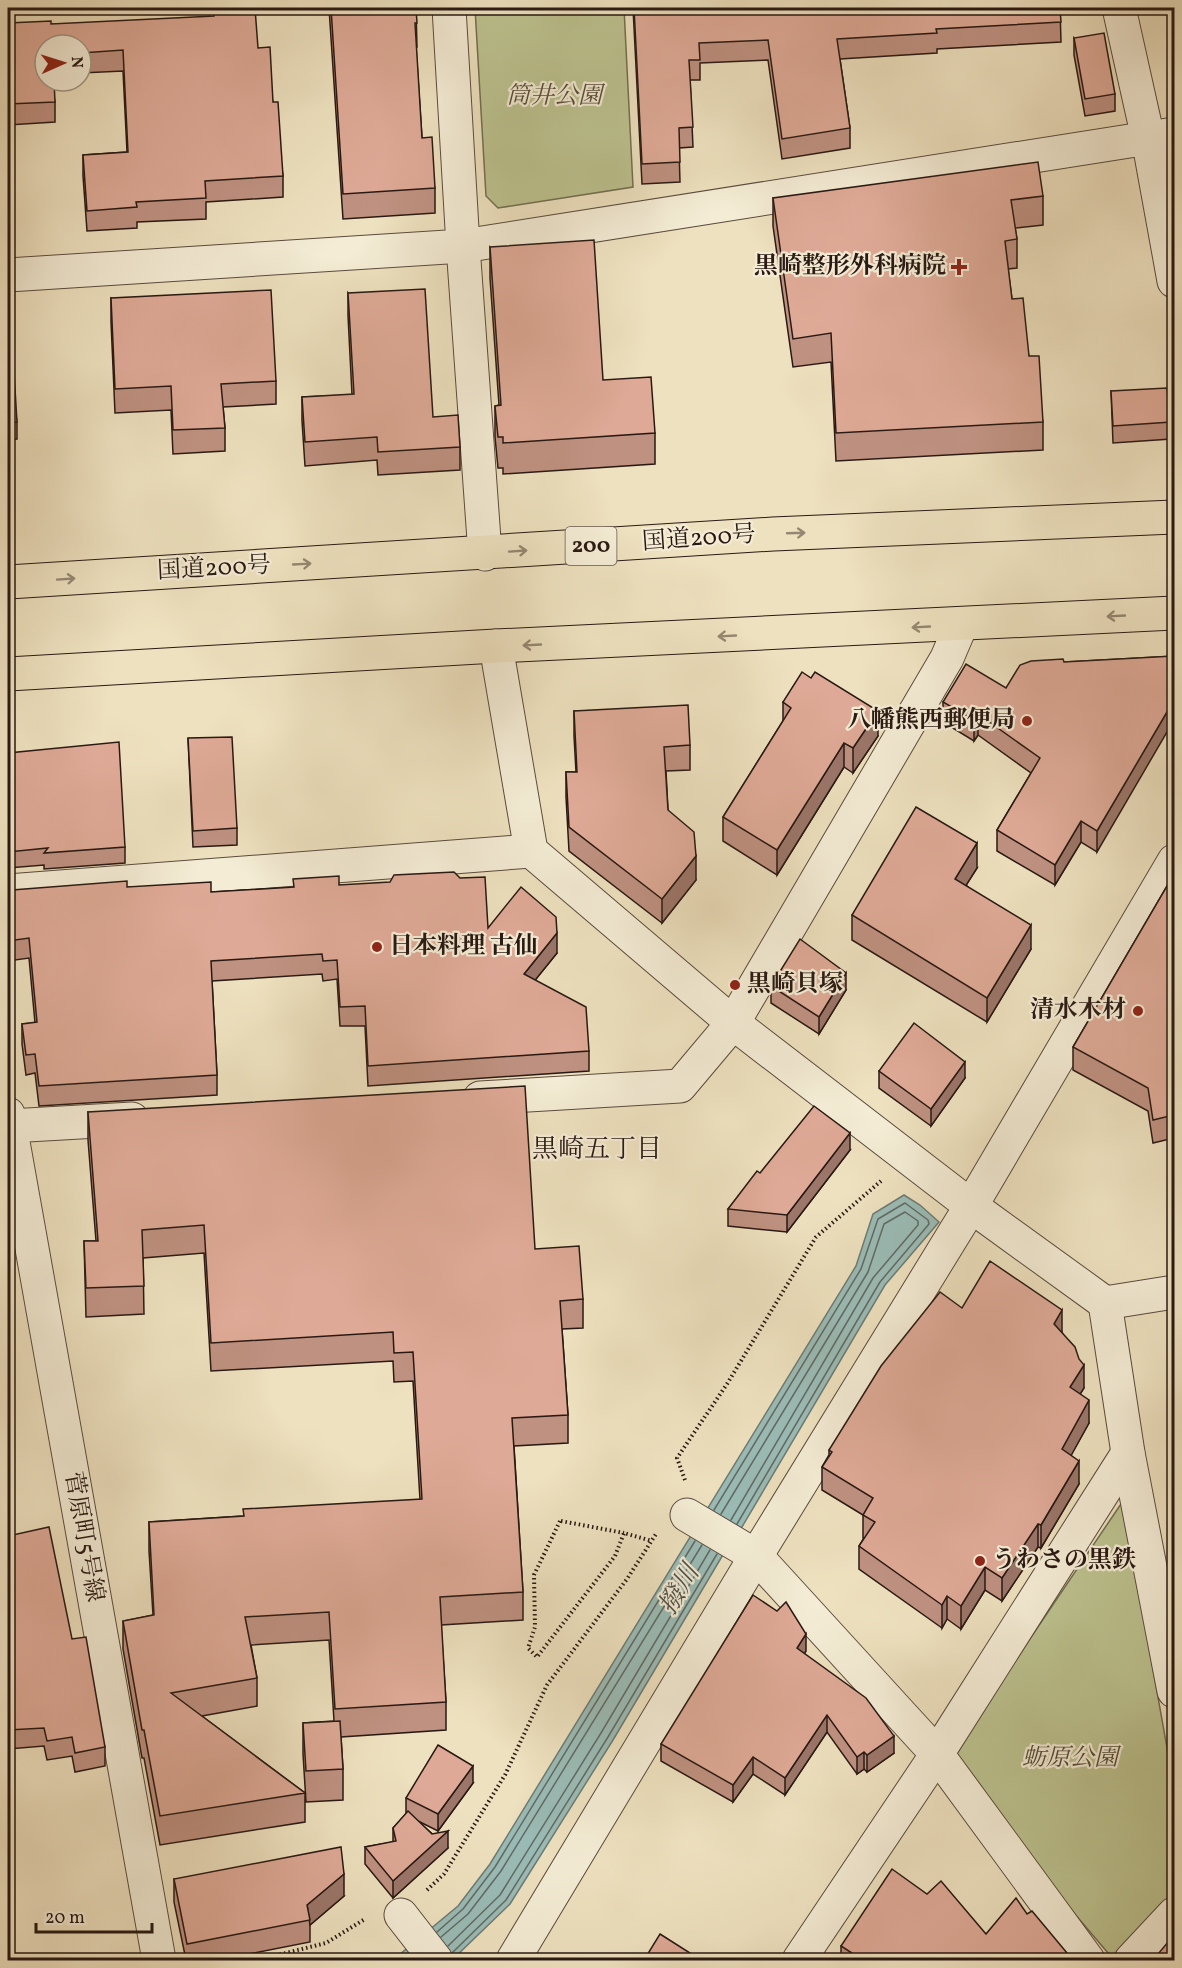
<svg xmlns="http://www.w3.org/2000/svg" width="1182" height="1968" font-family="Vollkorn,'Noto Serif JP',serif">
<rect width="100%" height="100%" fill="#eee1bf"/>
<filter id="stains"><feTurbulence type="fractalNoise" baseFrequency=".00333" numOctaves="4"/><feColorMatrix values="0 0 0 0 .2 0 0 0 0 .09 0 0 0 0 .02 0 0 0 .5 -.17"/></filter>
<radialGradient id="worn" r=".72"><stop offset=".6" stop-color="#630" stop-opacity="0"/><stop offset="1" stop-color="#630" stop-opacity=".3"/></radialGradient>
<g fill="#bcc28f" stroke="#726e51" stroke-width="1.5">
<polygon points="475,8 624,8 633,187 498,208 486,196"/>
<polygon points="1123,1501 1174,1787 1174,1894 1121,1960 1114,1960 946,1763"/>
</g>
<polygon fill="#9abcb6" stroke="#6d7b75" stroke-width="1.5" points="904,1195 920,1205 939,1222 885,1285 739,1532 724,1553 613,1740 510,1904 452,1960 393,1960 458,1906 490,1864 856,1266 873,1214"/>
<g fill="none" stroke-linecap="round" stroke-linejoin="round">
<g stroke="#626a64" stroke-width="1.5">
<polyline points="714,1510 861,1269 878,1219 905,1203 928,1220 929,1224 880,1282 737,1524"/>
<polyline points="721,1514 868,1272 884,1224 905,1212 918,1221 918,1225 873,1278 731,1520"/>
<polyline points="437,1932 463,1909 495,1867 695,1541"/>
<polyline points="441,1937 468,1914 501,1871 702,1545"/>
<polyline points="448,1946 500,1895 601,1733 710,1550"/>
<polyline points="452,1953 506,1900 608,1737 717,1554"/>
</g>
<defs>
<g id="minor">
<polyline points="449,8 463,246 485,554"/>
<polyline points="1119,8 1148,138 1174,281"/>
<polyline points="8,275 463,246 1174,134"/>
<polyline points="496,646 531,851 733,1023 971,1206 1105,1303 1128,1453 1174,1691"/>
<polyline points="8,891 531,851"/>
<polyline points="480,1098 680,1086 733,1023 947,658 961,625"/>
<polyline points="8,1114 159,1960"/>
<polyline points="10,1126 132,1119"/>
<polyline points="1105,1303 1174,1292"/>
<polyline points="687,1515 756,1556 937,1754 1088,1960"/>
<polyline points="401,1915 436,1960"/>
<polyline points="513,1960 756,1556 971,1206 1174,861"/>
<polyline points="799,1960 937,1754 1128,1453"/>
<polyline points="1131,1960 1174,1914"/>
</g>
<g id="trunk">
<polyline points="8,582 773,534 1174,517"/>
<polyline points="8,674 496,646 1174,613"/>
</g>
</defs>
<use href="#minor" stroke="#5a4b3e" stroke-width="35"/>
<use href="#trunk" stroke="#291913" stroke-width="35"/>
<g stroke="#291913" stroke-width="4" stroke-dasharray="1.5 3" stroke-linecap="butt">
<polyline points="685,1480 677,1458 727,1384 816,1237 881,1181"/>
<polyline points="560,1521 534,1575 535,1627 528,1648 537,1657 615,1556 624,1533 652,1541"/>
<polyline points="561,1521 624,1533"/>
<polyline points="427,1890 444,1874 505,1775 547,1685 627,1579 656,1534"/>
<polyline points="258,1960 326,1943 365,1919"/>
</g>
<use href="#minor" stroke="#f4ecd5" stroke-width="33"/>
<use href="#trunk" stroke="#eee1bf" stroke-width="33"/>
</g>
<g fill="#bf9181" stroke="#291913" stroke-width="1.5">
<polygon points="329,8 416,8 417,47 416,47 422,138 435,188 435,213 343,219"/>
<polygon points="633,8 1060,8 1061,42 937,49 937,53 840,59 850,128 850,148 782,159 768,60 700,63 700,80 690,80 693,147 679,148 680,182 642,184"/>
<polygon points="8,23 51,24 258,48 273,102 283,176 283,197 206,202 206,219 137,222 137,228 87,231 83,176 83,155 127,152 123,71 81,73 81,45 45,45 55,102 55,122 8,125"/>
<polygon points="1074,38 1115,94 1115,111 1085,116 1074,55"/>
<polygon points="1043,196 1043,225 1015,228 1017,239 1017,268 1008,269 1012,299 1029,356 1043,422 1043,450 836,461 831,362 793,367 773,226 773,198"/>
<polygon points="490,247 603,380 655,433 655,464 503,474 503,468 498,468 495,437 495,406 499,405 490,278"/>
<polygon points="348,293 433,417 460,447 460,470 378,475 377,460 305,466 302,421 302,397 352,395 348,316"/>
<polygon points="111,298 276,381 276,404 223,407 225,428 225,451 173,454 171,410 115,413 111,322"/>
<polygon points="8,355 17,422 17,439 8,440"/>
<polygon points="1111,391 1171,422 1171,439 1113,443"/>
<polygon points="1174,656 1097,852 1081,842 1055,885 997,851 997,830 1031,773 978,735 974,741 943,722 943,702 1006,688 1064,662"/>
<polygon points="783,702 878,736 853,773 844,767 777,875 723,841 723,817 783,721"/>
<polygon points="574,711 690,745 690,770 666,771 668,810 696,880 662,923 569,851 566,797 566,772 576,772 574,736"/>
<polygon points="188,738 237,828 237,845 193,847"/>
<polygon points="8,753 125,847 125,863 44,869 44,865 8,868"/>
<polygon points="977,868 966,885 1031,949 987,1022 852,940 852,915"/>
<polygon points="1174,874 1174,1138 1153,1143 1148,1111 1073,1070 1073,1047"/>
<polygon points="339,885 488,928 557,953 535,980 589,1051 589,1071 368,1086 365,1026 340,1026 337,979 323,981 322,974 212,981 217,1075 217,1095 39,1106 35,1073 26,1075 22,1044 22,1024 35,1023 29,958 8,961 8,895 127,887 211,892"/>
<polygon points="771,986 846,990 819,1034 771,1003"/>
<polygon points="879,1071 965,1078 931,1126 879,1088"/>
<polygon points="88,1112 535,1249 583,1299 583,1328 562,1329 568,1415 568,1443 514,1446 523,1592 523,1620 441,1625 446,1702 446,1730 341,1737 343,1769 343,1800 306,1802 303,1754 303,1723 334,1721 329,1640 251,1645 257,1678 257,1706 202,1716 305,1793 305,1822 160,1845 144,1758 142,1758 123,1649 123,1621 153,1615 149,1551 149,1522 243,1516 420,1500 413,1381 394,1382 393,1361 211,1371 204,1253 143,1258 144,1314 86,1317 84,1241 96,1241 88,1140"/>
<polygon points="850,1150 787,1232 728,1226 728,1209 760,1173"/>
<polygon points="8,1276 10,1292 10,1313 8,1313"/>
<polygon points="962,1308 1062,1332 1084,1388 1080,1394 1089,1423 1071,1455 1079,1484 1041,1548 1038,1547 1002,1601 985,1590 961,1629 947,1619 942,1628 859,1569 859,1546 864,1538 863,1538 863,1515 822,1490 822,1467 829,1455 829,1450"/>
<polygon points="1173,1309 1174,1309 1174,1334 1173,1326"/>
<polygon points="8,1383 10,1399 10,1419 8,1420"/>
<polygon points="8,1536 72,1639 105,1747 105,1766 75,1772 72,1756 47,1760 44,1746 8,1749"/>
<polygon points="806,1651 804,1653 894,1753 867,1772 864,1769 857,1774 827,1732 785,1795 753,1774 733,1802 661,1761 661,1744"/>
<polygon points="473,1783 438,1831 418,1821 448,1848 393,1898 365,1864 365,1847 393,1842 393,1828 406,1814 406,1798"/>
<polygon points="174,1879 344,1896 310,1925 310,1942 218,1960 186,1960 174,1902"/>
<polygon points="1027,1914 1072,1960 841,1960 841,1946 986,1934"/>
</g>
<g fill="#9b7669" stroke="#291913" stroke-width="1.5">
<polygon points="1174,700 1174,720 1097,852 1097,831"/>
<polygon points="878,711 878,736 853,773 853,748"/>
<polygon points="978,714 978,735 974,741 974,720"/>
<polygon points="844,743 844,767 777,875 777,850"/>
<polygon points="1081,821 1081,842 1055,885 1055,865"/>
<polygon points="977,843 977,868 955,903 955,879"/>
<polygon points="696,856 696,880 662,923 662,899"/>
<polygon points="1031,925 1031,949 987,1022 987,998"/>
<polygon points="557,933 557,953 524,994 524,974"/>
<polygon points="846,973 846,990 819,1034 819,1017"/>
<polygon points="965,1062 965,1078 931,1126 931,1109"/>
<polygon points="850,1133 850,1150 787,1232 787,1215"/>
<polygon points="1062,1310 1062,1333 1054,1324"/>
<polygon points="1084,1365 1084,1388 1070,1410 1070,1387"/>
<polygon points="1089,1400 1089,1423 1062,1472 1062,1449"/>
<polygon points="1079,1461 1079,1484 1041,1548 1041,1525"/>
<polygon points="1038,1524 1038,1547 1002,1601 1002,1578"/>
<polygon points="985,1567 985,1590 961,1629 961,1606"/>
<polygon points="947,1596 947,1619 942,1628 942,1605"/>
<polygon points="806,1634 806,1651 797,1665 797,1648"/>
<polygon points="827,1715 827,1732 785,1795 785,1778"/>
<polygon points="894,1736 894,1753 867,1772 867,1755"/>
<polygon points="864,1752 864,1769 857,1774 857,1757"/>
<polygon points="753,1757 753,1774 733,1802 733,1785"/>
<polygon points="473,1766 473,1783 438,1831 438,1814"/>
<polygon points="448,1831 448,1848 393,1898 393,1881"/>
<polygon points="344,1874 344,1896 310,1925 307,1905"/>
</g>
<g fill="#dea996" stroke="#291913" stroke-width="1.5">
<polygon points="255,8 258,48 270,47 273,102 278,102 283,176 205,181 206,198 136,202 137,207 87,211 83,155 128,152 123,50 81,53 81,45 45,45 45,81 54,81 55,102 8,104 8,23 51,21 51,24 214,16 214,10"/>
<polygon points="331,8 416,8 417,23 415,23 422,138 432,137 435,188 343,194"/>
<polygon points="634,8 1060,8 1061,22 936,29 937,33 837,39 850,128 782,139 768,40 699,43 700,60 689,60 693,127 679,128 680,162 642,164"/>
<polygon points="1104,33 1115,94 1085,99 1074,38"/>
<polygon points="1038,162 1043,196 1011,200 1017,239 1005,241 1012,299 1023,298 1029,356 1039,356 1043,422 836,433 831,333 793,339 773,198"/>
<polygon points="594,240 603,380 651,377 655,433 503,443 503,437 498,437 495,406 501,405 490,247"/>
<polygon points="425,289 433,417 458,415 460,447 378,452 377,437 305,442 302,397 354,394 348,293"/>
<polygon points="271,290 276,381 221,384 225,428 173,430 171,386 115,389 111,298"/>
<polygon points="8,355 13,355 17,422 8,423"/>
<polygon points="1167,388 1171,422 1113,426 1111,391"/>
<polygon points="1174,656 1174,700 1097,831 1081,821 1055,865 997,830 1040,758 978,714 974,720 943,702 966,664 1006,688 1020,665 1031,661 1063,659 1064,662"/>
<polygon points="802,672 811,678 815,672 878,711 853,748 844,743 777,850 723,817 791,708 783,702"/>
<polygon points="688,705 690,745 664,747 668,810 694,832 696,856 662,899 569,827 566,772 577,772 574,711"/>
<polygon points="232,737 237,828 193,831 188,738"/>
<polygon points="119,742 125,847 44,853 48,848 8,852 8,753"/>
<polygon points="916,807 977,843 955,879 1031,925 987,998 852,915"/>
<polygon points="454,872 460,878 485,877 488,928 521,887 556,917 557,933 524,974 586,1007 589,1051 368,1066 365,1006 340,1007 337,960 323,961 322,954 211,961 217,1075 39,1086 35,1054 26,1055 22,1024 37,1022 29,938 8,941 8,895 12,890 127,881 127,887 211,882 211,892 294,887 293,879 339,876 339,885 390,882 394,875"/>
<polygon points="1174,874 1174,1115 1153,1120 1148,1088 1073,1047"/>
<polygon points="800,939 846,973 819,1017 771,986"/>
<polygon points="914,1023 965,1062 931,1109 879,1071"/>
<polygon points="525,1086 535,1249 579,1246 583,1299 560,1301 568,1415 512,1418 523,1592 440,1597 446,1702 335,1709 329,1612 245,1617 257,1678 171,1693 305,1793 160,1816 144,1730 142,1730 123,1621 154,1615 149,1522 244,1516 243,1509 422,1499 413,1352 394,1353 393,1332 211,1343 204,1225 142,1230 144,1286 86,1288 84,1241 98,1241 88,1112"/>
<polygon points="814,1106 850,1133 787,1215 728,1209 757,1171 760,1173"/>
<polygon points="990,1261 1062,1310 1054,1324 1075,1347 1079,1359 1084,1365 1070,1387 1089,1400 1062,1449 1079,1461 1041,1525 1038,1524 1002,1578 985,1567 961,1606 947,1596 942,1605 859,1546 875,1522 863,1515 873,1498 822,1467 832,1452 829,1450 881,1366 940,1292 962,1308"/>
<polygon points="8,1276 10,1292 8,1292"/>
<polygon points="8,1383 10,1399 8,1399"/>
<polygon points="49,1527 72,1639 86,1637 105,1747 75,1753 72,1737 47,1741 44,1728 8,1730 8,1536"/>
<polygon points="753,1595 777,1611 786,1602 806,1634 797,1648 866,1698 894,1736 867,1755 864,1752 857,1757 827,1715 785,1778 753,1757 733,1785 661,1744"/>
<polygon points="340,1721 343,1769 306,1771 303,1723"/>
<polygon points="438,1745 473,1766 438,1814 406,1798"/>
<polygon points="408,1811 432,1834 448,1831 393,1881 365,1847 396,1841 393,1828"/>
<polygon points="341,1847 344,1874 307,1905 310,1920 187,1944 174,1879"/>
<polygon points="892,1869 927,1894 941,1881 986,1934 1016,1898 1027,1914 1032,1911 1072,1959 1071,1960 852,1960 855,1955 841,1946"/>
<polygon points="660,1934 701,1960 644,1960"/>
<polygon points="1174,1935 1174,1960 1157,1960 1158,1954"/>
<polygon points="8,1950 10,1960 8,1960"/>
</g>
<defs><path id="oneway-shaft" d="M-6 0H5M1.5-3L5.5 0L1.5 3" fill="none" stroke-width="1.6" stroke-linecap="round" stroke-linejoin="round" transform="scale(1.5)"/></defs>
<g stroke="#958772">
<use href="#oneway-shaft" transform="translate(796 533) rotate(-2)"/>
<use href="#oneway-shaft" transform="translate(518 551) rotate(-4)"/>
<use href="#oneway-shaft" transform="translate(302 564) rotate(-3)"/>
<use href="#oneway-shaft" transform="translate(66 579) rotate(-4)"/>
<use href="#oneway-shaft" transform="translate(1116 616) rotate(177)"/>
<use href="#oneway-shaft" transform="translate(921 627) rotate(177)"/>
<use href="#oneway-shaft" transform="translate(727 636) rotate(177)"/>
<use href="#oneway-shaft" transform="translate(532 645) rotate(177)"/>
</g>
<g fill="#8f2418" stroke="#f4ecd5" stroke-width="2">
<path d="M956 258h6v6h6v6h-6v6h-6v-6h-6v-6h6z"/>
<circle cx="1027" cy="721" r="6"/>
<circle cx="377" cy="947" r="6"/>
<circle cx="735" cy="985" r="6"/>
<circle cx="1138" cy="1011" r="6"/>
<circle cx="980" cy="1561" r="6"/>
</g>
<g text-anchor="middle" dominant-baseline="central" stroke-width="4.5" stroke-linejoin="round" paint-order="stroke">
<rect fill="#f4ecd5" stroke="#66584d" stroke-width="1.5" x="565.5" y="527" width="51" height="38" rx="4.5"/>
<g font-size="22" font-weight="bold" fill="#291913">
<text x="591" y="546">200</text>
</g>
<g font-size="24" font-style="italic" fill="#554c38" stroke="#f4ecd5">
<text x="554" y="97">筒井公園</text>
<text x="1070" y="1759">蛎原公園</text>
</g>
<g font-size="24" font-weight="bold" fill="#291913" stroke="#f4ecd5" text-anchor="end">
<text x="946" y="267">黒崎整形外科病院</text>
<text x="1015" y="721">八幡熊西郵便局</text>
<text x="389" y="947" text-anchor="start">日本料理 古仙</text>
<text x="747" y="985" text-anchor="start">黒崎貝塚</text>
<text x="1126" y="1011">清水木材</text>
<text x="992" y="1561" text-anchor="start">うわさの黒鉄</text>
</g>
<g font-size="24" fill="#291913" stroke="#f4ecd5">
<text transform="translate(699 539) rotate(-4)">国道200号</text>
<text transform="translate(214 569) rotate(-3)">国道200号</text>
<text transform="translate(83 1537) rotate(80)">菅原町5号線</text>
</g>
<g font-size="26" fill="#291913" stroke="#f4ecd5">
<text x="597" y="1150">黒崎五丁目</text>
</g>
<g font-size="26" font-style="italic" fill="#51524c" stroke="#f4ecd5">
<text transform="translate(680 1590) rotate(-59)">撥川</text>
</g>
</g>
<rect width="1182" height="1968" fill="none" stroke="#eee1bf" stroke-width="30"/>
<rect x="9" y="9" width="1164" height="1950" fill="none" stroke="#291913" stroke-width="3"/>
<rect x="15" y="15" width="1152" height="1938" fill="none" stroke="#291913" stroke-width="1.5"/>
<g transform="translate(63 63) rotate(87)"><circle r="28" fill="#f4ecd5" stroke="#a39887" stroke-width="1.5"/>
<path d="M0-4.5L10 22L0 15L-10 22Z" fill="#8f2418"/>
<text y="-9" font-size="16" font-weight="bold" text-anchor="middle" fill="#291913">N</text>
</g>
<path d="M36 1923v9h116v-9" fill="none" stroke="#291913" stroke-width="3"/>
<text x="45" y="1923" font-size="18" fill="#291913" stroke="#f4ecd5" stroke-width="4.5" paint-order="stroke">20 m</text>
<rect width="100%" height="100%" filter="url(#stains)"/>
<rect width="100%" height="100%" fill="url(#worn)"/>
</svg>
